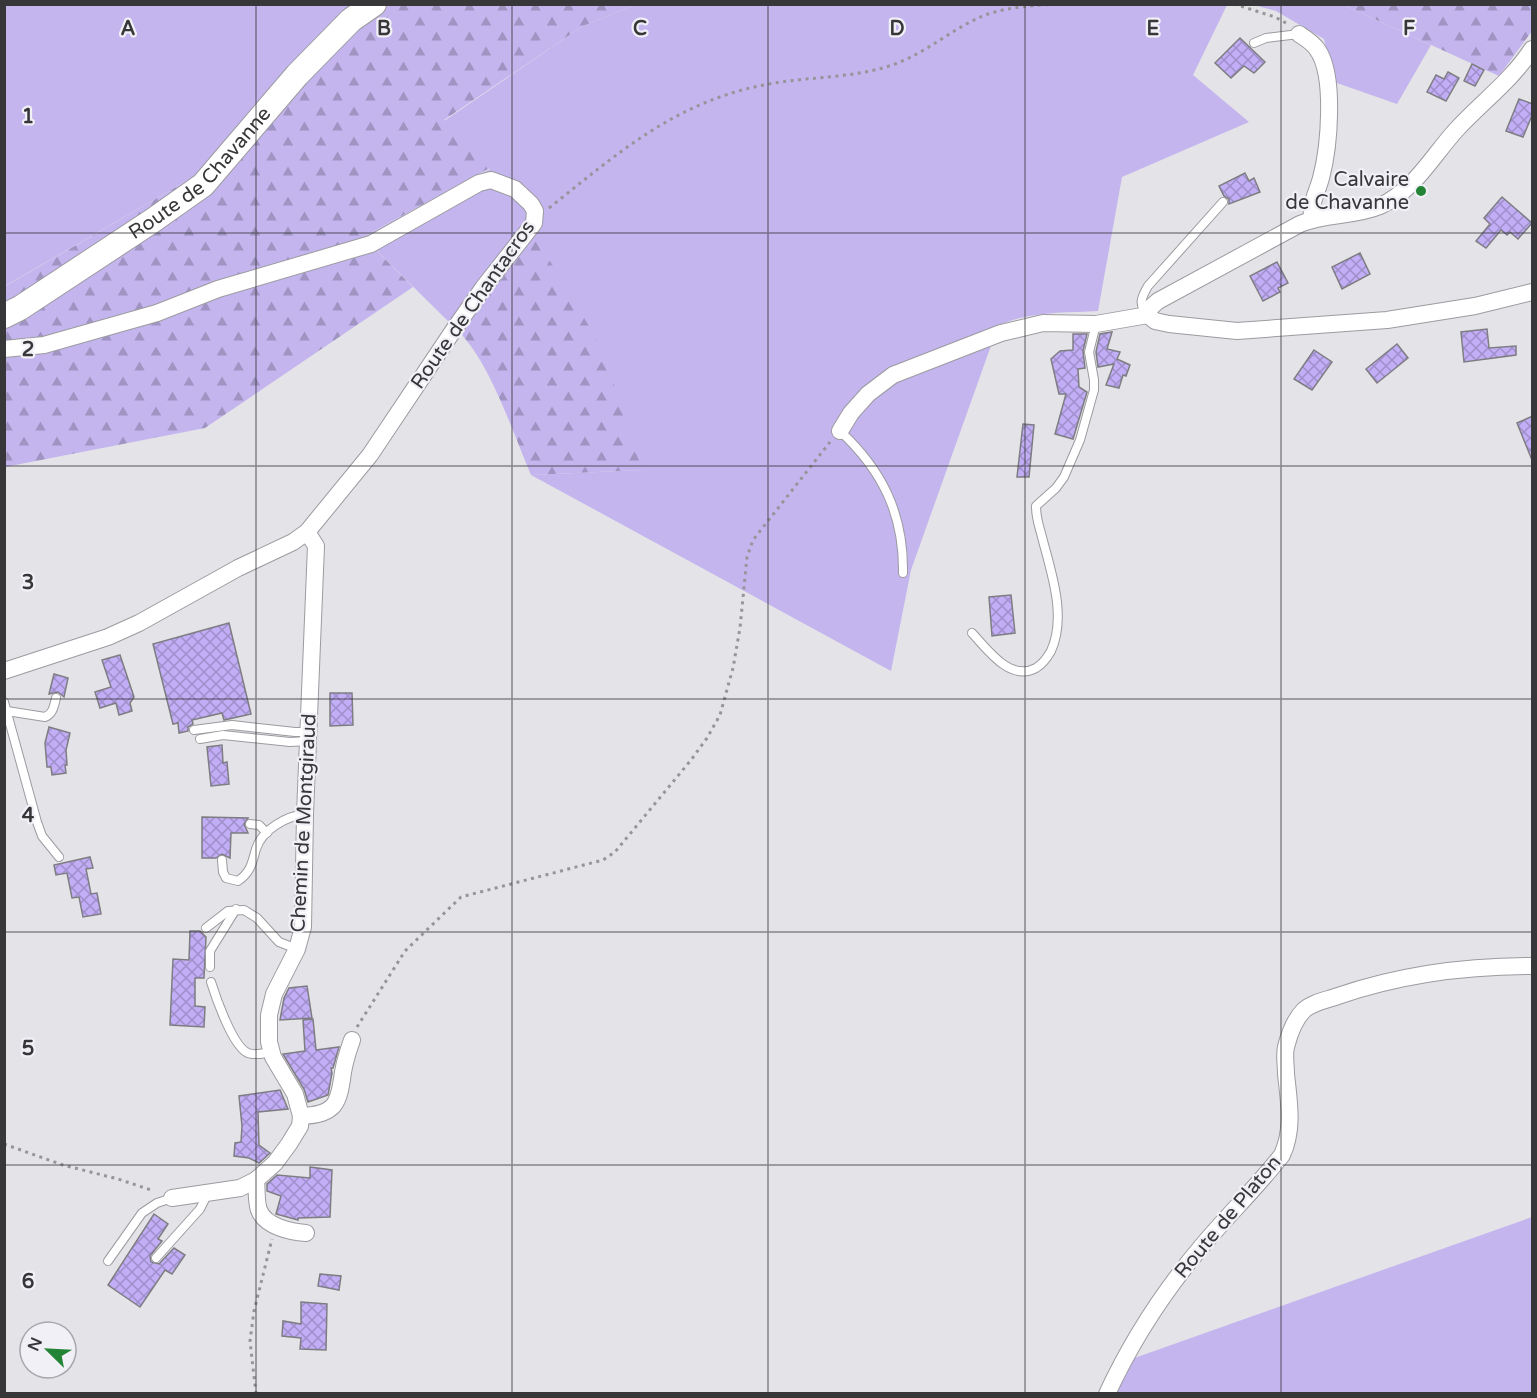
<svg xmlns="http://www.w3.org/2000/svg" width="1537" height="1398" font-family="'Varela Round',sans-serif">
<defs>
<pattern id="forest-firs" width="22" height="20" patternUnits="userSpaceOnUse" patternTransform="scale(1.5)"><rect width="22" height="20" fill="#c4b5ee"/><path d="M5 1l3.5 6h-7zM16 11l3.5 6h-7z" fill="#a094c2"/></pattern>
<pattern id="building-cross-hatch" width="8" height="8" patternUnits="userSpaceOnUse" patternTransform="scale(1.5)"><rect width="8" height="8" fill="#c2aef7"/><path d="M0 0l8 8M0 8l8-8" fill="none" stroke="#9e8ec9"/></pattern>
</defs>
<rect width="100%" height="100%" fill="#e4e3e8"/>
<g fill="#c4b5ee">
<polygon points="5,5 354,5 195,176 5,286"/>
<path d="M 635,5 L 1227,5 L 1193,75 L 1249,122 L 1122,177 L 1098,311 C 1065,313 1028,311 998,326 L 911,570 L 891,671 L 531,475 L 642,470 L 535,237 L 460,333 L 363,237 L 490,169 L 444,121 L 583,26 Z"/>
<polygon points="1254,5 1346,5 1346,6 1431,45 1397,104 1334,82 1324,39 1276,11"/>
<polygon points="1532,1217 1532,1393 1108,1394 1112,1366"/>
</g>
<g fill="url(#forest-firs)">
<polygon points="354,5 635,5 583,26 444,120 490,168 363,237 413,287 205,428 5,467 4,287 195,176"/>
<polygon points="1346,5 1532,5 1532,31 1499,76 1346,6"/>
<path d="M 535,236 L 602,348 L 642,470 L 531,475 C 513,433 491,365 460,333 Z"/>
</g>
<g fill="url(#building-cross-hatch)" stroke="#7e7d82" stroke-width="1.5">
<polygon points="1240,38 1265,62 1254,73 1244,66 1231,78 1215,63"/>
<polygon points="1472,64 1484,70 1475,86 1464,81"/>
<polygon points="1448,72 1459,78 1446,101 1427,92 1436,75 1444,79"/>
<polygon points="1519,99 1533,104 1533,113 1523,137 1506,131"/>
<polygon points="1245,173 1249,181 1254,178 1260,192 1229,204 1229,199 1224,196 1219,186"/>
<polygon points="1502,197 1532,223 1518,239 1510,232 1507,235 1501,230 1486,248 1476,241 1490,224 1484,218"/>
<polygon points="1360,253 1370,274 1342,289 1332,267"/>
<polygon points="1277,262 1288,283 1278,288 1280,292 1263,301 1250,276"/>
<polygon points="1487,329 1489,348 1516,346 1516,355 1464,362 1461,332"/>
<polygon points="1112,332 1107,349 1120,352 1117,359 1130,365 1126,376 1123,375 1119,388 1106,385 1114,364 1098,367 1096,352 1100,334"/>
<polygon points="1073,334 1087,334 1083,351 1085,368 1078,369 1079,387 1087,392 1073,439 1055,434 1066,394 1059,394 1051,359 1060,351 1073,350"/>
<polygon points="1397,344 1408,358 1377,383 1366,369"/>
<polygon points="1314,350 1332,362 1312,390 1294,379"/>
<polygon points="1533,416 1533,460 1532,460 1517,423"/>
<polygon points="1023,424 1034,425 1029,477 1017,477"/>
<polygon points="1011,595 1015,633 992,636 989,597"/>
<polygon points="229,623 251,714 224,720 222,713 192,720 193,724 188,727 188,731 179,733 178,723 173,724 153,644"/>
<polygon points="120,655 134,697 130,703 132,711 119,715 116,703 100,708 95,692 111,687 102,660"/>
<polygon points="54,674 68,678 64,697 58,692 49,694"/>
<polygon points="330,693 352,693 353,725 330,726"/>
<polygon points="49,727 70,733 66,750 67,765 65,765 66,773 52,775 51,767 47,767 45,743"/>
<polygon points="222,745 223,763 227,762 229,784 211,786 207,747"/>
<polygon points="202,817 248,818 244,824 248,833 231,833 230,858 222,854 216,858 202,858"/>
<polygon points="90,857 93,868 86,869 91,894 97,893 101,914 83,917 79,897 72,898 67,873 56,875 54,865"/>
<polygon points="190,931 200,931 206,937 204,978 195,978 195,1006 205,1007 204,1027 170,1025 173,959 189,960"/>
<polygon points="307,986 312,1018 280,1020 284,998 289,988"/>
<polygon points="313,1019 316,1050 339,1047 333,1068 331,1068 332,1073 328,1095 308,1102 304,1089 283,1054 305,1051 303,1020"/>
<polygon points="280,1090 288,1109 258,1112 259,1145 270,1153 259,1163 249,1158 234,1156 235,1143 241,1142 242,1126 239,1096"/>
<polygon points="310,1167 332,1170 330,1217 298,1218 298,1220 276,1214 281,1196 267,1191 267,1184 277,1175 310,1178"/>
<polygon points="154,1214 168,1224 158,1239 162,1241 150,1256 151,1262 159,1264 174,1248 185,1255 172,1274 165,1270 140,1307 108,1285"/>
<polygon points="320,1274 341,1276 339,1290 318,1286"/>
<polygon points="301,1302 327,1304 326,1350 300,1349 301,1338 282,1336 283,1321 301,1324"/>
</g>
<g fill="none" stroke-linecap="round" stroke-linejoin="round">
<defs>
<g id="service">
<polyline points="1254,43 1266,38 1299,34"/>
<path d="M 1148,315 C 1138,305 1141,298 1148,286 L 1223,202"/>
<path d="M 840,431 C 882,470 904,514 903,573"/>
<path d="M 972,633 C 988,650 1010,682 1036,668 C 1043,664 1047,658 1051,651 C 1067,616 1051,572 1042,537 C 1039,525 1036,519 1036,506 L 1056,488 L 1064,477 L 1080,440 L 1094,390 L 1094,380 L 1089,352 L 1096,324"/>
<polyline points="4,702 37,822 42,836 59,857"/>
<path d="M 7,711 L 45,717 C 53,714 54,706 56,698"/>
<polyline points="194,730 232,725 295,732 309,732"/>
<polyline points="200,739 223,735 290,742 308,741"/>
<polyline points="250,824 259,825 267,833"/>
<path d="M 222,860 L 223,872 L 226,878 L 238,881 C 251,872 252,863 256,849 C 262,830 286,816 305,814"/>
<polyline points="206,928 228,911 244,910 257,918 279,942 297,949"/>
<polyline points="210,967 210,951 236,909"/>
<path d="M 211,982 C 216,998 233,1047 248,1053 C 255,1056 264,1053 272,1052"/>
<polyline points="156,1258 200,1209 207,1195"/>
<polyline points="108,1261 142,1213 157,1203 172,1198"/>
</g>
<g id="minor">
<path d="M 1299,34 C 1305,38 1312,42 1317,49 C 1336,75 1329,148 1321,178 C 1317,193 1310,203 1312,219"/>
<path d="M 1532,49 C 1512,80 1482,102 1457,129 C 1433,155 1414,191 1380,206 C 1354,217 1325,213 1300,224 L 1158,301 L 1150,308 L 1148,315 L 1155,321 L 1169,324 L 1237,331 L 1387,320 L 1475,306 L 1532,292"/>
<polyline points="4,349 44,345 157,313 218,289 371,244 479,183 491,180 515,189 531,204 535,211 534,223 483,288 455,328 370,455 307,532 293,542 238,568 139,623 108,637 4,671"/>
<polyline points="840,431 851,413 868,394 893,375 1001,333 1043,323 1096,324 1148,315"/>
<path d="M 301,1116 C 336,1115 339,1103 343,1072 C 345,1061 348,1051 352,1040"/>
<path d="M 256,1180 C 257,1190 256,1202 259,1210 C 265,1227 292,1232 306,1233"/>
<polyline points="172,1198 240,1188 256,1180 275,1163 289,1144 300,1126 301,1116 295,1094 273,1057 269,1042 269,1015 274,994 297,949 303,927 305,814 316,546 307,532"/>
<path d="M 1107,1394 C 1132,1340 1164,1291 1202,1246 C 1228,1215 1257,1187 1282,1155 C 1294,1129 1289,1102 1286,1074 C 1286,1065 1284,1055 1286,1047 C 1289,1035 1295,1019 1304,1010 C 1313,1002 1327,1000 1338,996 C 1402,974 1465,966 1532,966"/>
</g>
<g id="secondary">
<path id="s1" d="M 4,316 L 20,308 L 152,221 L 203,185 L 297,75 L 351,20 L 374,4"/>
</g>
</defs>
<use href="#service" stroke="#9c9ba0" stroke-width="10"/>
<use href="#minor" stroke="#9c9ba0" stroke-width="18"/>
<use href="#secondary" stroke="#9c9ba0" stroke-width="26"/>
<g stroke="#969599" stroke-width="3" stroke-dasharray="3 4.5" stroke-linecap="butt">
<polyline points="1234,4 1275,17 1286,23"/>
<path d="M 549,208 C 617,154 675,102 764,85 C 807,76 854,79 895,64 C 928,52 955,26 988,14 C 1012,6 1039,5 1064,4"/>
<polyline points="357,1027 405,951 461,897 603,860 615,852 691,760 707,738 720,715 733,668 740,628 747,557 753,540 830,442"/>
<polyline points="4,1144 63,1165 118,1179 154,1191"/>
<polyline points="256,1394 250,1341 254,1311 272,1239"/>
</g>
<use href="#service" stroke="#fff" stroke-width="8"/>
<use href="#minor" stroke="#fff" stroke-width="16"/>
<use href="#secondary" stroke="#fff" stroke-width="24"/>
</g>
<path fill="none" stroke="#373739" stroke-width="1.5" stroke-opacity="0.55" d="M 256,4 L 256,1394M 512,4 L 512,1394M 768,4 L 768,1394M 1025,4 L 1025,1394M 1281,4 L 1281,1394M 4,233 L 1532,233M 4,466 L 1532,466M 4,699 L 1532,699M 4,932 L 1532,932M 4,1165 L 1532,1165"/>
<circle fill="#238436" stroke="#f1f0f6" stroke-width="2" cx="1421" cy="191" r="6"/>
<g text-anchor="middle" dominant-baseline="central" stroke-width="4.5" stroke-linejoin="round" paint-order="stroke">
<g font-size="20" fill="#373739" stroke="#f1f0f6">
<text stroke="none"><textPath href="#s1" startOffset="244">Route de Chavanne</textPath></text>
<text transform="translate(473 305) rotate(-55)">Route de Chantacros</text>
<text transform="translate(304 823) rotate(-87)">Chemin de Montgiraud</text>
<text transform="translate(1228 1217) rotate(-50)">Route de Platon</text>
</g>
<g font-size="20" fill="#373739" stroke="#f1f0f6" text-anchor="end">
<text x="1409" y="180">Calvaire<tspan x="1409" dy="23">de Chavanne</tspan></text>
</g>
</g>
<g font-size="20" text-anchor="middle" font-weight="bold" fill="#373739" stroke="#f1f0f6" stroke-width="4.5" stroke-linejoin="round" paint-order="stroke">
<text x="128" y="35">A</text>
<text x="384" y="35">B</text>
<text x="640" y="35">C</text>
<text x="897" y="35">D</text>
<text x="1153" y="35">E</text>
<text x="1409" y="35">F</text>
<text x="28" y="123">1</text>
<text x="28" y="356">2</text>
<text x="28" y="589">3</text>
<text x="28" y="822">4</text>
<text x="28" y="1055">5</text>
<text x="28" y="1288">6</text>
</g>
<rect width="1537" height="1398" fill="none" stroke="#373739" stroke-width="12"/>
<g transform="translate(48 1350) rotate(294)"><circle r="28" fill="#f1f0f6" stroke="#a7a6aa" stroke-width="1.5"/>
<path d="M0-4.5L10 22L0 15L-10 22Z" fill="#238436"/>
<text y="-9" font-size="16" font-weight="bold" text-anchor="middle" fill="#373739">N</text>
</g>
</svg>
